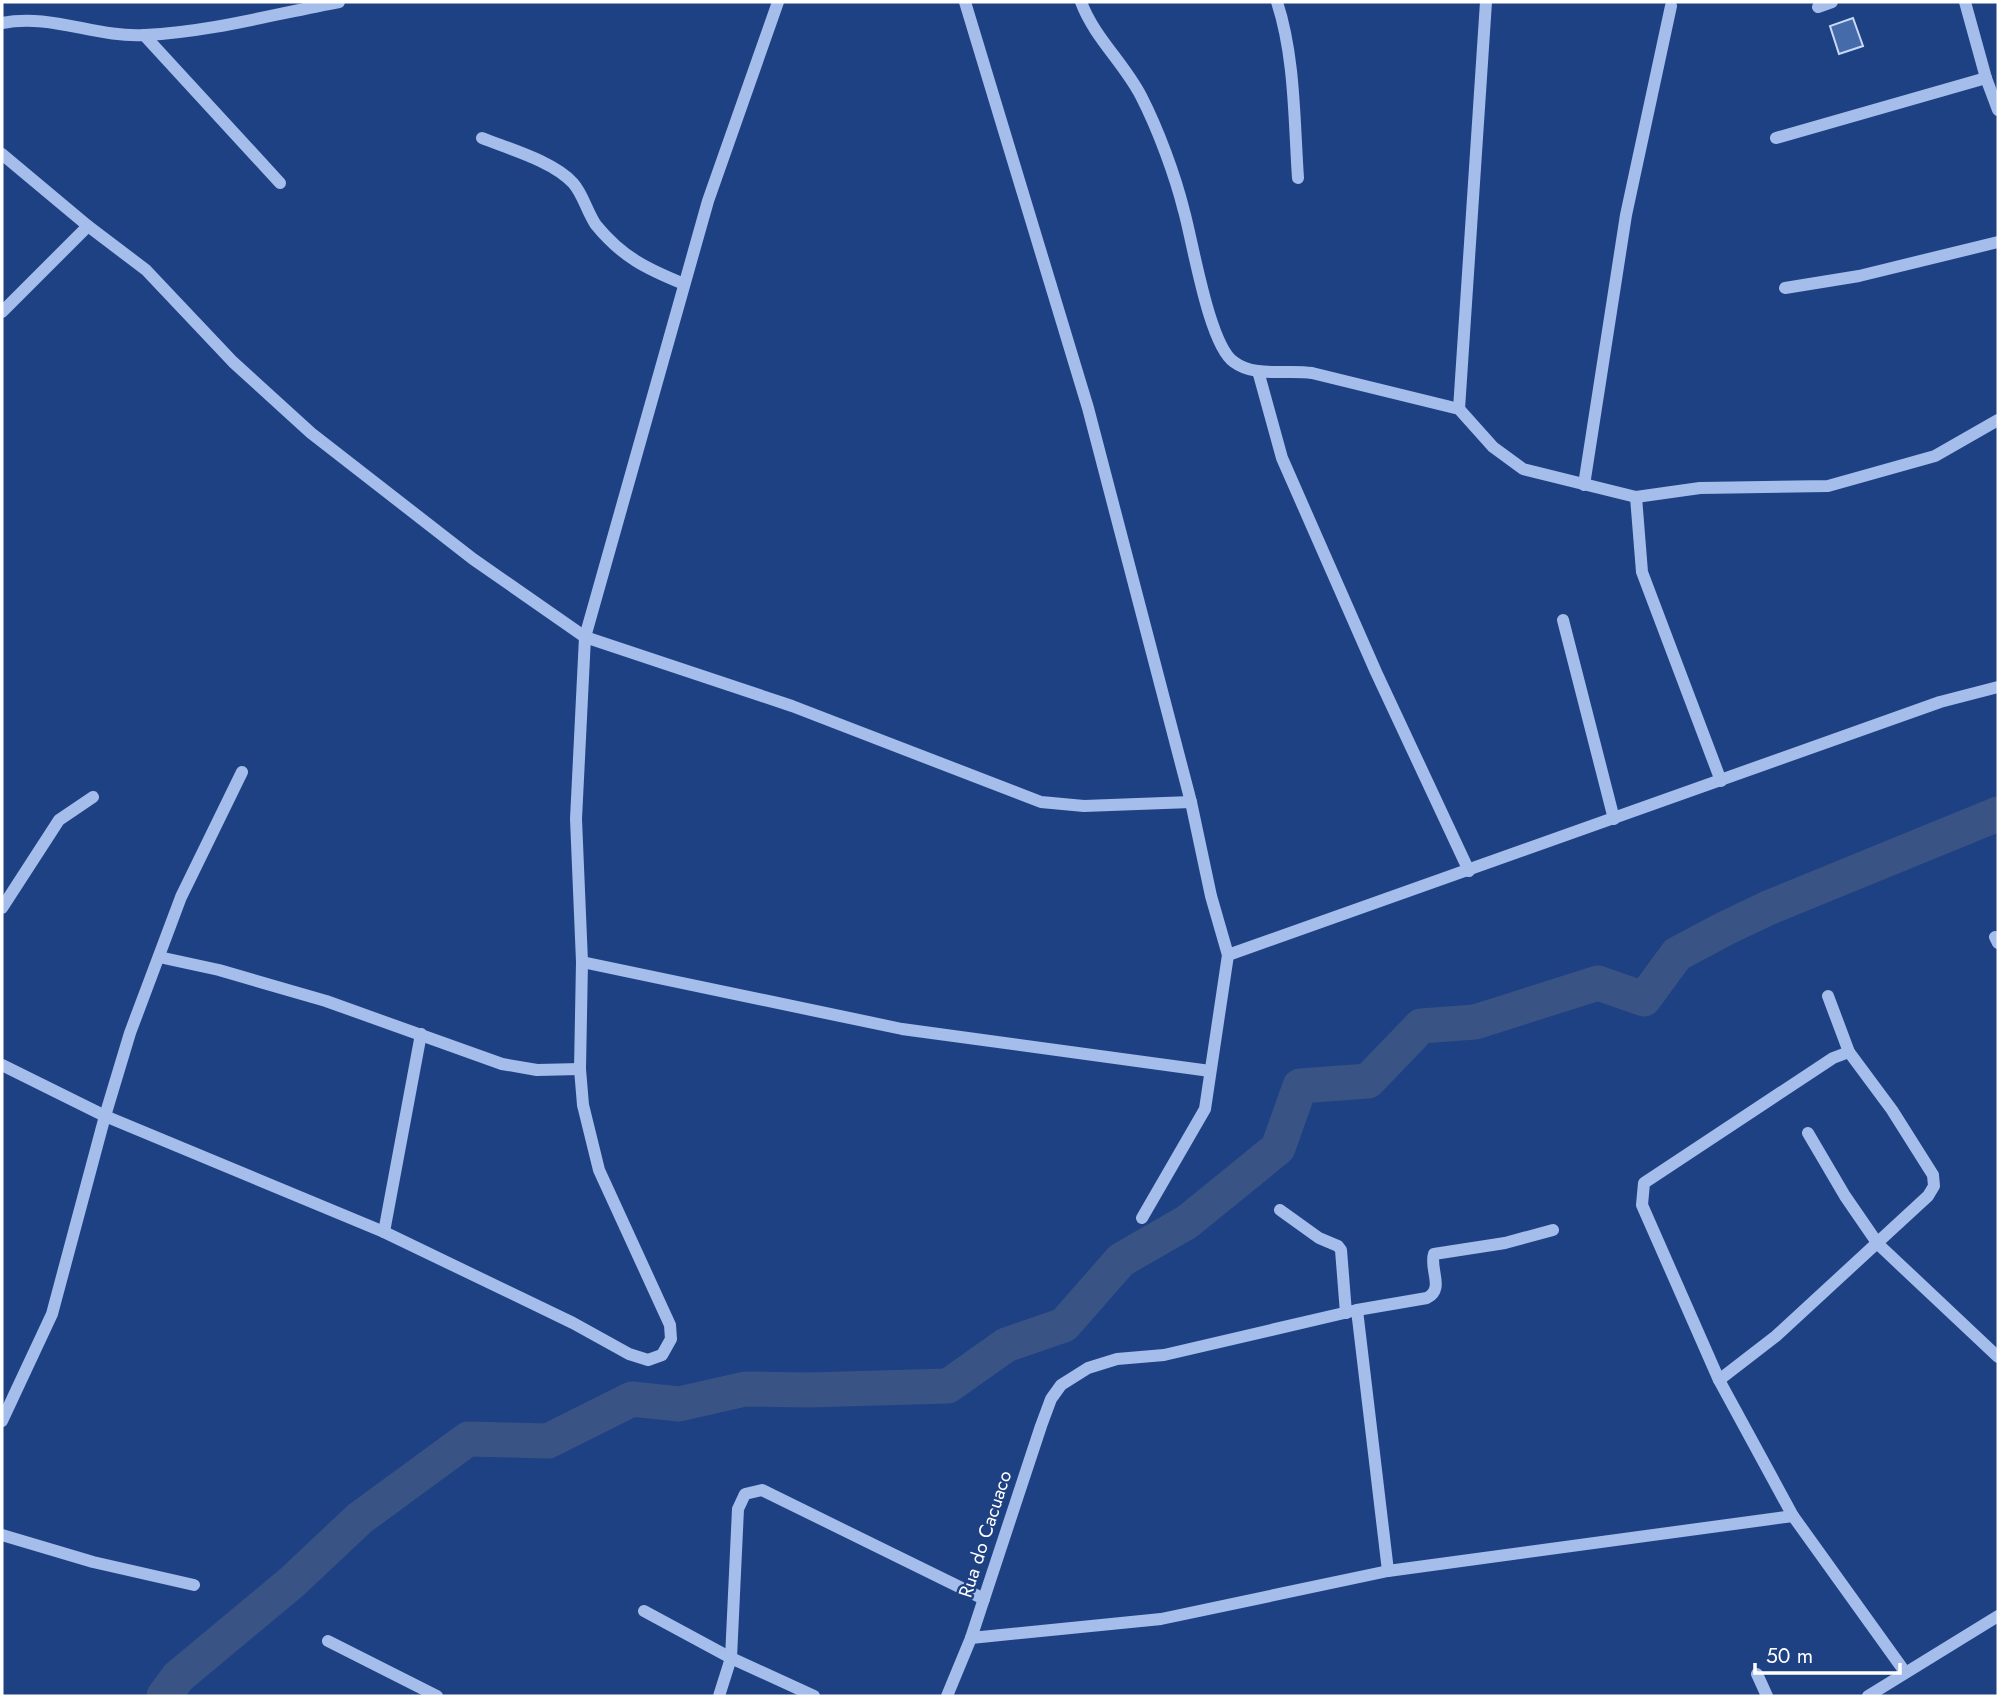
<svg xmlns="http://www.w3.org/2000/svg" width="2000" height="1698" font-family="Jost,sans-serif">
<rect width="100%" height="100%" fill="#1e4183"/>
<g fill="none" stroke-linecap="round" stroke-linejoin="round">
<polyline stroke="#395384" stroke-width="35" points="164,1696 178,1677 292,1582 360,1518 468,1439 548,1441 632,1399 679,1404 745,1389 808,1390 948,1386 1006,1345 1064,1325 1121,1260 1187,1222 1278,1148 1300,1086 1368,1081 1421,1026 1475,1022 1598,983 1644,999 1677,954 1726,928 1768,908 1998,814"/>
</g>
<polygon fill="#466bab" stroke="#c8daf7" stroke-width="2" points="1853,18 1863,46 1839,54 1830,26"/>
<g fill="none" stroke-linecap="round" stroke-linejoin="round">
<g stroke="#a4bdea" stroke-width="12">
<polyline points="965,2 1088,408 1191,802 1211,896 1228,955 1205,1109 1142,1218"/>
<path d="M 1081,2 C 1094,37 1124,63 1141,96 C 1158,129 1175,175 1184,211 C 1193,243 1209,345 1234,362 C 1255,378 1287,369 1312,373 L 1459,409 L 1493,447 L 1523,469 L 1636,497 L 1700,488 L 1828,486 L 1935,456 L 1998,420"/>
<path d="M 1277,2 C 1295,57 1294,120 1298,178"/>
<polyline points="1965,2 1986,78 1998,110"/>
<polyline points="1818,7 1832,2"/>
<path d="M 2,23 C 51,13 96,38 145,35 C 210,32 275,14 339,2"/>
<polyline points="144,35 280,183"/>
<path d="M 482,138 C 509,149 553,161 573,183 C 583,194 587,212 596,225 C 622,257 647,269 684,284"/>
<polyline points="1776,138 1986,78"/>
<polyline points="2,154 88,226 146,270 233,362 311,433 473,559 585,637 792,706 1041,802 1084,806 1191,802"/>
<polyline points="1785,288 1859,276 1998,242"/>
<polyline points="2,312 88,226"/>
<polyline points="1258,371 1282,458 1376,672 1469,871"/>
<polyline points="1459,409 1486,2"/>
<polyline points="1584,485 1626,215 1671,6"/>
<polyline points="1636,497 1642,572 1721,781"/>
<polyline points="1563,620 1614,819"/>
<polyline points="2,908 59,820 93,797"/>
<polyline points="1995,937 1998,943"/>
<polyline points="1228,955 1940,702 1998,687"/>
<polyline points="159,957 219,970 326,1001 502,1064 537,1070 580,1069"/>
<polyline points="582,962 902,1029 1210,1071"/>
<polyline points="1849,1052 1833,1058 1644,1183 1642,1205 1719,1380 1793,1516 1905,1672"/>
<polyline points="2,1065 105,1116 384,1232 573,1323 629,1354 648,1360 662,1355 671,1339 670,1325 599,1170 583,1105 580,1069 582,962 576,819 585,637 708,201 778,2"/>
<polyline points="1808,1133 1845,1196 1878,1244 1998,1357"/>
<polyline points="1280,1210 1319,1238 1338,1246 1341,1250 1346,1313"/>
<polyline points="384,1232 421,1034"/>
<polyline points="1357,1310 1388,1571"/>
<polyline points="1719,1380 1776,1336 1928,1196 1934,1186 1933,1175 1892,1110 1849,1052 1828,996"/>
<polyline points="2,1421 52,1314 105,1116 130,1033 181,897 242,772"/>
<polyline points="2,1535 93,1562 194,1585"/>
<polyline points="644,1611 731,1658 814,1696"/>
<polyline points="971,1638 1161,1619 1388,1571 1793,1516"/>
<polyline points="328,1641 437,1696"/>
<polyline points="1757,1674 1767,1696"/>
<polyline points="719,1696 731,1658 738,1509 745,1494 762,1490 984,1599"/>
<path d="M 947,1696 L 971,1638 L 1041,1426 L 1051,1399 L 1061,1385 L 1088,1368 L 1117,1359 L 1164,1355 L 1357,1310 L 1427,1298 C 1445,1289 1429,1269 1434,1254 L 1505,1243 L 1553,1230"/>
<polyline points="1868,1696 1998,1616"/>
</g>
</g>
<g text-anchor="middle" dominant-baseline="central" stroke-width="5" stroke-linejoin="round" paint-order="stroke">
<g font-size="19" fill="#fff" stroke="#1e4183">
<text transform="translate(985 1534) rotate(-72)">Rua do Cacuaco</text>
</g>
</g>
<rect width="2000" height="1698" fill="none" stroke="#ffffff" stroke-width="7"/>
<path d="M1755 1663v10h145v-10" fill="none" stroke="#ffffff" stroke-width="3.5"/>
<text x="1766" y="1663" font-size="21" fill="#ffffff" stroke="#1e4183" stroke-width="5" paint-order="stroke">50 m</text>
</svg>
